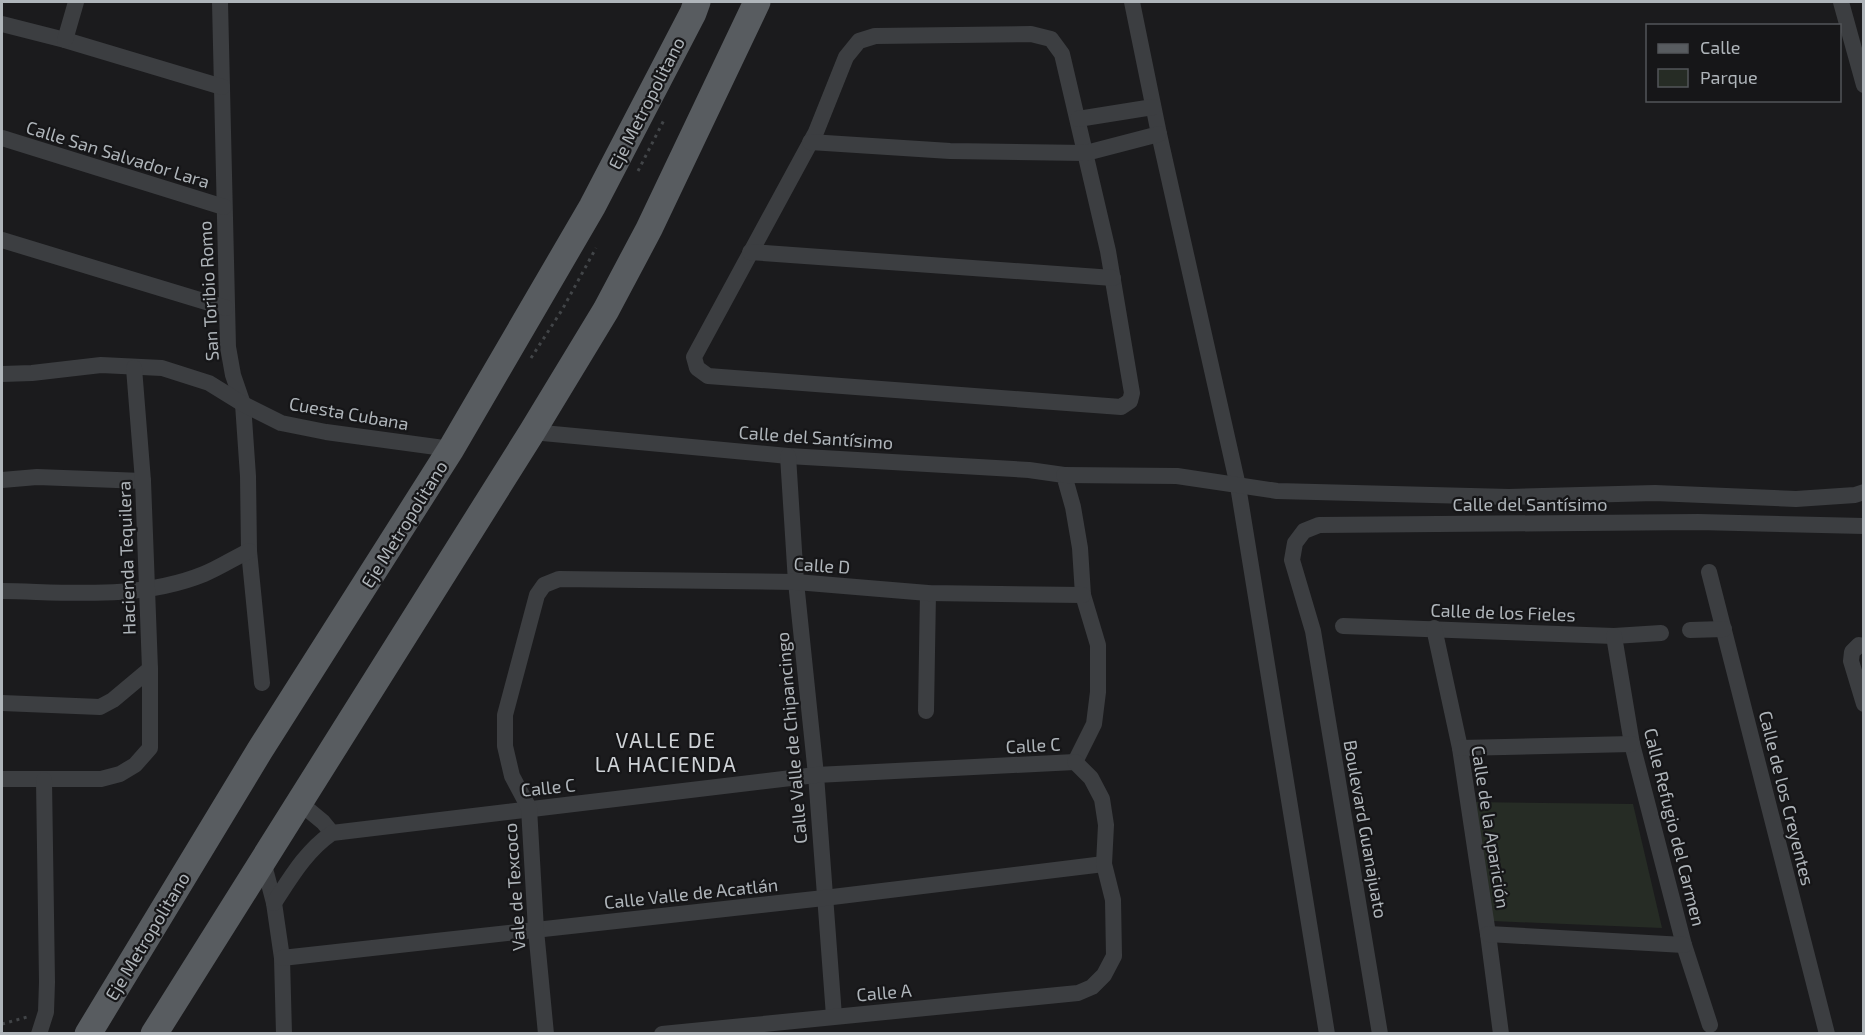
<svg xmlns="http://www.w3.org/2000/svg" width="1865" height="1035" font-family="'Exo 2',sans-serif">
<rect width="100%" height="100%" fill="#1b1b1d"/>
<polygon fill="#262c25" points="1469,802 1633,804 1662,928 1492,921"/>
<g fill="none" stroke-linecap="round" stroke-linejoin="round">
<g stroke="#424548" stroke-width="3" stroke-dasharray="3 4.5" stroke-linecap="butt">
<polyline points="638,171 665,118"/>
<polyline points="531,358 562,310 596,248"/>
<polyline points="2,1024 27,1017"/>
</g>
<g stroke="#3c3e41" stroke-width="16">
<polyline points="220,2 228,347 233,375 243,404 248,476 249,551 262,683"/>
<polyline points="1132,2 1159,134 1238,486 1327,1034"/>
<polyline points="1841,2 1864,85"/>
<polyline points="2,24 65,40 222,87"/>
<polygon points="1031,34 1051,39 1062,54 1108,251 1132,393 1130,401 1121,407 708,376 697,368 694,357 816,132 846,57 859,41 875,36"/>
<polyline points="65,40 76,2"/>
<polyline points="1078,119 1153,107"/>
<polyline points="2,138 224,207"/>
<polyline points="810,142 950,151 1086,153 1159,134"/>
<polyline points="2,240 226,308"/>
<polyline points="750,252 1113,278"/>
<polyline points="2,374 32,373 101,365 162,368 209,383 243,404 281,423 326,432 451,449"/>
<polyline points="532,432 788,456 1029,470 1064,475 1073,507 1080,548 1083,595 1098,645 1098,692 1094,724 1075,762"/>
<polyline points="788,456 796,582 816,775 834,1016"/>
<polyline points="1064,475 1177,476 1277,491 1509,497 1655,493 1796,499 1855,495 1864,492"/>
<polyline points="2,480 37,477 143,481"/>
<polyline points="1709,572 1827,1034"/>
<path d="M 2,591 C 69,592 140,600 204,574 C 219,568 234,558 249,551"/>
<polyline points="1343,626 1614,636 1661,633"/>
<polyline points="1434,628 1460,748 1488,934 1501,1034"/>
<polyline points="1690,630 1724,629"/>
<polyline points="1614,636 1632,744 1684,945 1710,1025"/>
<polyline points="1864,646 1859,645 1852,652 1851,661 1864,704"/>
<polyline points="2,703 100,707 113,700 150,669"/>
<polyline points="926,711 928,593"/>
<polyline points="1460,748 1632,744"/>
<polyline points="2,779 101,779 120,774 135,765 150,748 150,669 143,481 134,368"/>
<polyline points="300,803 323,822 332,833"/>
<polyline points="263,861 274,903 282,958 284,1034"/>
<path d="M 274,903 C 291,877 306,851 332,833 L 816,775 L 1075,762"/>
<polyline points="1488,934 1684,945"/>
<polyline points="282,958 824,898 1104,864"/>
<polyline points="39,1034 46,1012 47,982 44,780"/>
<polyline points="546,1034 536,930 529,808 512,776 505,746 505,715 537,595 544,585 559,579 796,582 928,593 1083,595"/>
<polyline points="662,1034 1078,993 1092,987 1104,975 1114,956 1113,900 1104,864 1106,825 1102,799 1091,778 1075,762"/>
<polyline points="1380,1034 1313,631 1292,560 1295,543 1304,531 1319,525 1698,522 1864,526"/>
</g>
<g stroke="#585c60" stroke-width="27">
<polyline points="88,1034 260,750 451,449 592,207 693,13 697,2"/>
<polyline points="154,1034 532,432 606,310 649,229 757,2"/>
</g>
</g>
<g text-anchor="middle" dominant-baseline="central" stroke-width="4.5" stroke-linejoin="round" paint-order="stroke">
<g font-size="18" fill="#afb5ba" stroke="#161618">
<text transform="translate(646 103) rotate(-63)">Eje Metropolitano</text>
<text transform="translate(118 154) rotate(17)">Calle San Salvador Lara</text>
<text transform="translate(208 291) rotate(-93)">San Toribio Romo</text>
<text transform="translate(349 413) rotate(10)">Cuesta Cubana</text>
<text transform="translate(816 437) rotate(4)">Calle del Santísimo</text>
<text x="1530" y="504">Calle del Santísimo</text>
<text transform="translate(404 524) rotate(-58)">Eje Metropolitano</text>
<text transform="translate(126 558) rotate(-92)">Hacienda Tequilera</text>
<text transform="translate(822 565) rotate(4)">Calle D</text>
<text transform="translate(1503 612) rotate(2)">Calle de los Fieles</text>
<text transform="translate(791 738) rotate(-95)">Calle Valle de Chipancingo</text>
<text transform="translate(1033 745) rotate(-3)">Calle C</text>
<text transform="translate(548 787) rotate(-6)">Calle C</text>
<text transform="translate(1787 798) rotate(76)">Calle de los Creyentes</text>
<text transform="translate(1491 827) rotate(81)">Calle de la Aparición</text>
<text transform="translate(1675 827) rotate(76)">Calle Refugio del Carmen</text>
<text transform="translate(1366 829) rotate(80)">Boulevard Guanajuato</text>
<text transform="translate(514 887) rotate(-94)">Vale de Texcoco</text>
<text transform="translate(691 893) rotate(-6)">Calle Valle de Acatlán</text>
<text transform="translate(147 936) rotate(-59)">Eje Metropolitano</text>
<text transform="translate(884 992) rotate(-5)">Calle A</text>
</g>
<g font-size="21" letter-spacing="1.5" fill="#cfd3d7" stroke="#161618">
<text x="666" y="739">VALLE DE<tspan x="666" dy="24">LA HACIENDA</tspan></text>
</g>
</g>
<rect width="1865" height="1035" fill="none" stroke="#afb5ba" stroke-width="6"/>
<rect x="1646" y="24" width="195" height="78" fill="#161618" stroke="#535659" stroke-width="1.5"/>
<rect x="1658" y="44" width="30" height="9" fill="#585c60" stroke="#535659" stroke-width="1.5"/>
<text x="1700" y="54" font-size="18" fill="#afb5ba">Calle</text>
<rect x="1658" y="69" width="30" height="18" fill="#262c25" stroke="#535659" stroke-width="1.5"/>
<text x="1700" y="84" font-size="18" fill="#afb5ba">Parque</text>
</svg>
